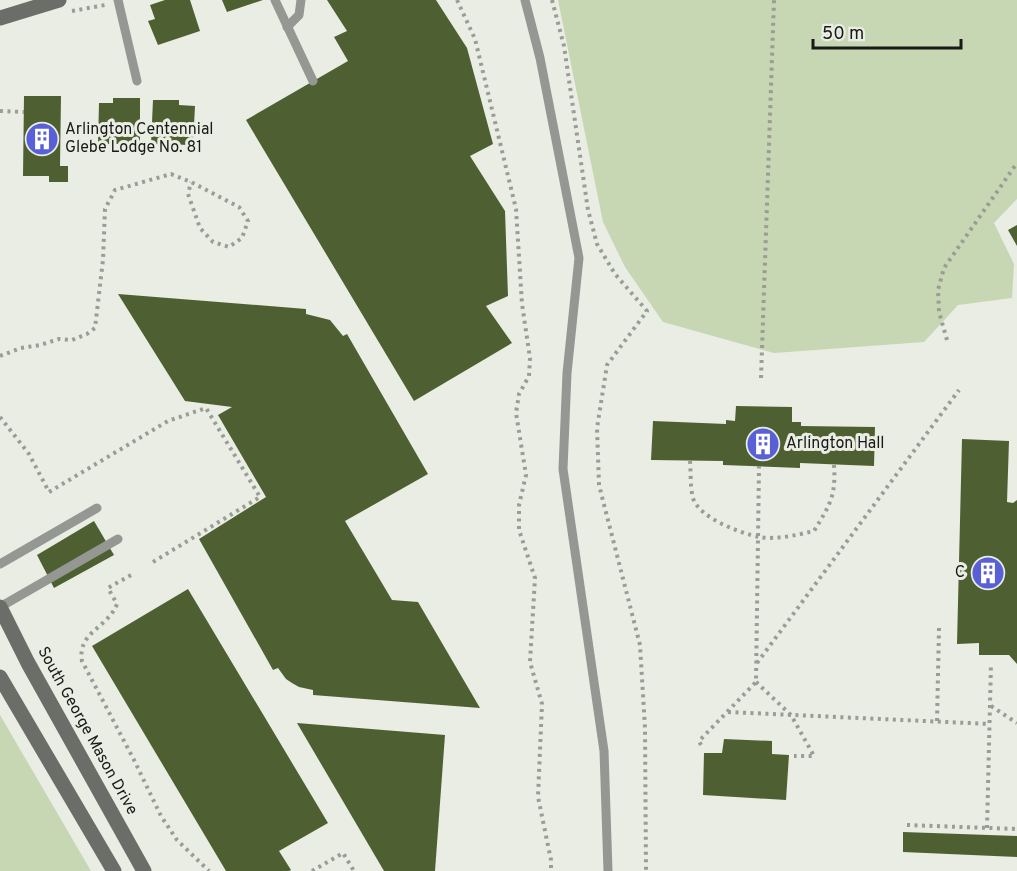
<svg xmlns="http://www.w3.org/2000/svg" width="1017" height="871" font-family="Overpass,sans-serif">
<rect width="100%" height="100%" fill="#e9ede3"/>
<g fill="#c7d6b3">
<polygon points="558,0 1017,0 1017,199 994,223 1014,264 1012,298 958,305 924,342 774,353 663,322 625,267 603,222"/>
<polygon points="0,715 91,871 0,871"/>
</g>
<g fill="#4e6032">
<polygon points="165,0 190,0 200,31 158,45 148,21 155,19 150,5"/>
<polygon points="222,0 263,0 227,12"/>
<polygon points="327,0 436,0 467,48 493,144 470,156 505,211 508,296 486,306 512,343 414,401 246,120 348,61 334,37 347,31"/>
<polygon points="24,96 61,96 60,166 68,166 68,182 49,182 49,176 23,176"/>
<polygon points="113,98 140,98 140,144 98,144 99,103 113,103"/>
<polygon points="153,100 179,100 179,105 195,106 193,145 151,144"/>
<polygon points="1017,225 1017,246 1008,230"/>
<polygon points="118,294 306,309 306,314 330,320 343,336 347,334 428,474 345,521 392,600 418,602 480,708 313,695 313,690 299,687 292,683 286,679 278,668 273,670 199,539 266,497 218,415 232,407 185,401"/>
<polygon points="736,406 792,407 792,422 801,422 801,426 875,427 874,466 800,463 800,468 723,465 723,461 651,460 653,421 726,424 726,420 735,421"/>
<polygon points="962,439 1009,441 1007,502 1013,503 1017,500 1017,664 1009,655 979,655 979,643 957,644"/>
<polygon points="94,521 114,555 54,588 37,555"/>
<polygon points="188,589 328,823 279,851 291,870 289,871 226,871 92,646"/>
<polygon points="297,723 445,735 435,871 384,871"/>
<polygon points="724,739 772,741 772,754 789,755 786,800 703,795 704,753 722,753"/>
<polygon points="903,832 1017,836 1017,857 903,852"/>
</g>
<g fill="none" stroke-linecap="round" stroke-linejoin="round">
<g stroke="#9a9d95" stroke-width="4" stroke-dasharray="3 4.5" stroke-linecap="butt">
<polyline points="457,0 475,39 516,209 522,304 530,358 529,376 519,394 516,413 526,475 519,505 519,530 535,578 530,662 542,704 538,797 551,860 551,871"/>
<polyline points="552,0 564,46 588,210 597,244 615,274 647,311 607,365 597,428 599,485 640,645 645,728 646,871"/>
<polyline points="72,11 105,5"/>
<polyline points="0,111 24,112"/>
<polyline points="947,340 939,312 938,290 944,268 1017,163"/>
<polyline points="0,356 21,348 40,345 59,339 72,340 87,334 95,328 103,260 105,209 115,190 171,174 191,182 239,207 248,221 242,238 229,247 213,242 200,228 188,194 191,182"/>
<polyline points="761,378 774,0"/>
<polyline points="0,417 29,454 49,492 168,421 206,408 260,497 153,562"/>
<path d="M 690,461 C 691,473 690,487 693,498 C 699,518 740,533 759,537 C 776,540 797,535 814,531 C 830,505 836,496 834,465"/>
<path d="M 131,575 L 108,588 L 117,604 C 108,628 77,632 82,661 L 134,760 L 161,816 L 177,840 L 209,871"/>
<polyline points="757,663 959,390"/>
<polyline points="756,682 791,715 814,756 794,756"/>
<polyline points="991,706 1017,723"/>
<polyline points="728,712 990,724"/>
<polyline points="937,721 939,628"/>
<polyline points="701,745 699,741 756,682 759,466"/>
<polyline points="907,825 1017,829"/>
<polyline points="987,828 991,663"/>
<polyline points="312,871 343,853 354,871"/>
</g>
<g stroke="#959792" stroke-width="9">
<polyline points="118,0 137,81"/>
<polyline points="275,0 313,81"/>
<polyline points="525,0 540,58 579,258 567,373 563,469 604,751 608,871"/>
<polyline points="287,27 299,15 301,0"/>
<polyline points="0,564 97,508"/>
<polyline points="0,607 118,539"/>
</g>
<g stroke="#6b6e68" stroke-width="15">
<polyline points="0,18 59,0"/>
<polyline points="0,607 28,663 144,871"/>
<polyline points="0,677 114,871"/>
</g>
</g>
<defs>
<symbol id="building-disc" viewBox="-11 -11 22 22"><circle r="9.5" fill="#595fd6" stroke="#e9ede3"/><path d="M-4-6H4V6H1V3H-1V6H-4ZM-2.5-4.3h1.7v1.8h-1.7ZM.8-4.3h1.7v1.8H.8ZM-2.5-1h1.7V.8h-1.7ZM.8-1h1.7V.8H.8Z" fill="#fff"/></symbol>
</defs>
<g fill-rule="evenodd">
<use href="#building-disc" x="23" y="120" width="38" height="38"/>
<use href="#building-disc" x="744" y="425" width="38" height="38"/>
<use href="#building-disc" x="969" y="554" width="38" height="38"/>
</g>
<g text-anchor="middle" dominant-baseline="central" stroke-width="6" stroke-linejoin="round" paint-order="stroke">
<g font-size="16" fill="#191a16" stroke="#e9ede3" text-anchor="start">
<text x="65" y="130">Arlington Centennial<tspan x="65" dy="18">Glebe Lodge No. 81</tspan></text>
<text x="786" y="444">Arlington Hall</text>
<text x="965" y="573" text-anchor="end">C</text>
</g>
<g font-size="16" fill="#191a16" stroke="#e9ede3">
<text transform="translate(87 731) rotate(61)">South George Mason Drive</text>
</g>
</g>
<path d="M813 39v9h148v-9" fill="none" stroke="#191a16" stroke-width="3"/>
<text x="822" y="39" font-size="18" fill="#191a16" stroke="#e9ede3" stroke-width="4.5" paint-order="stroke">50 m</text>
</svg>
